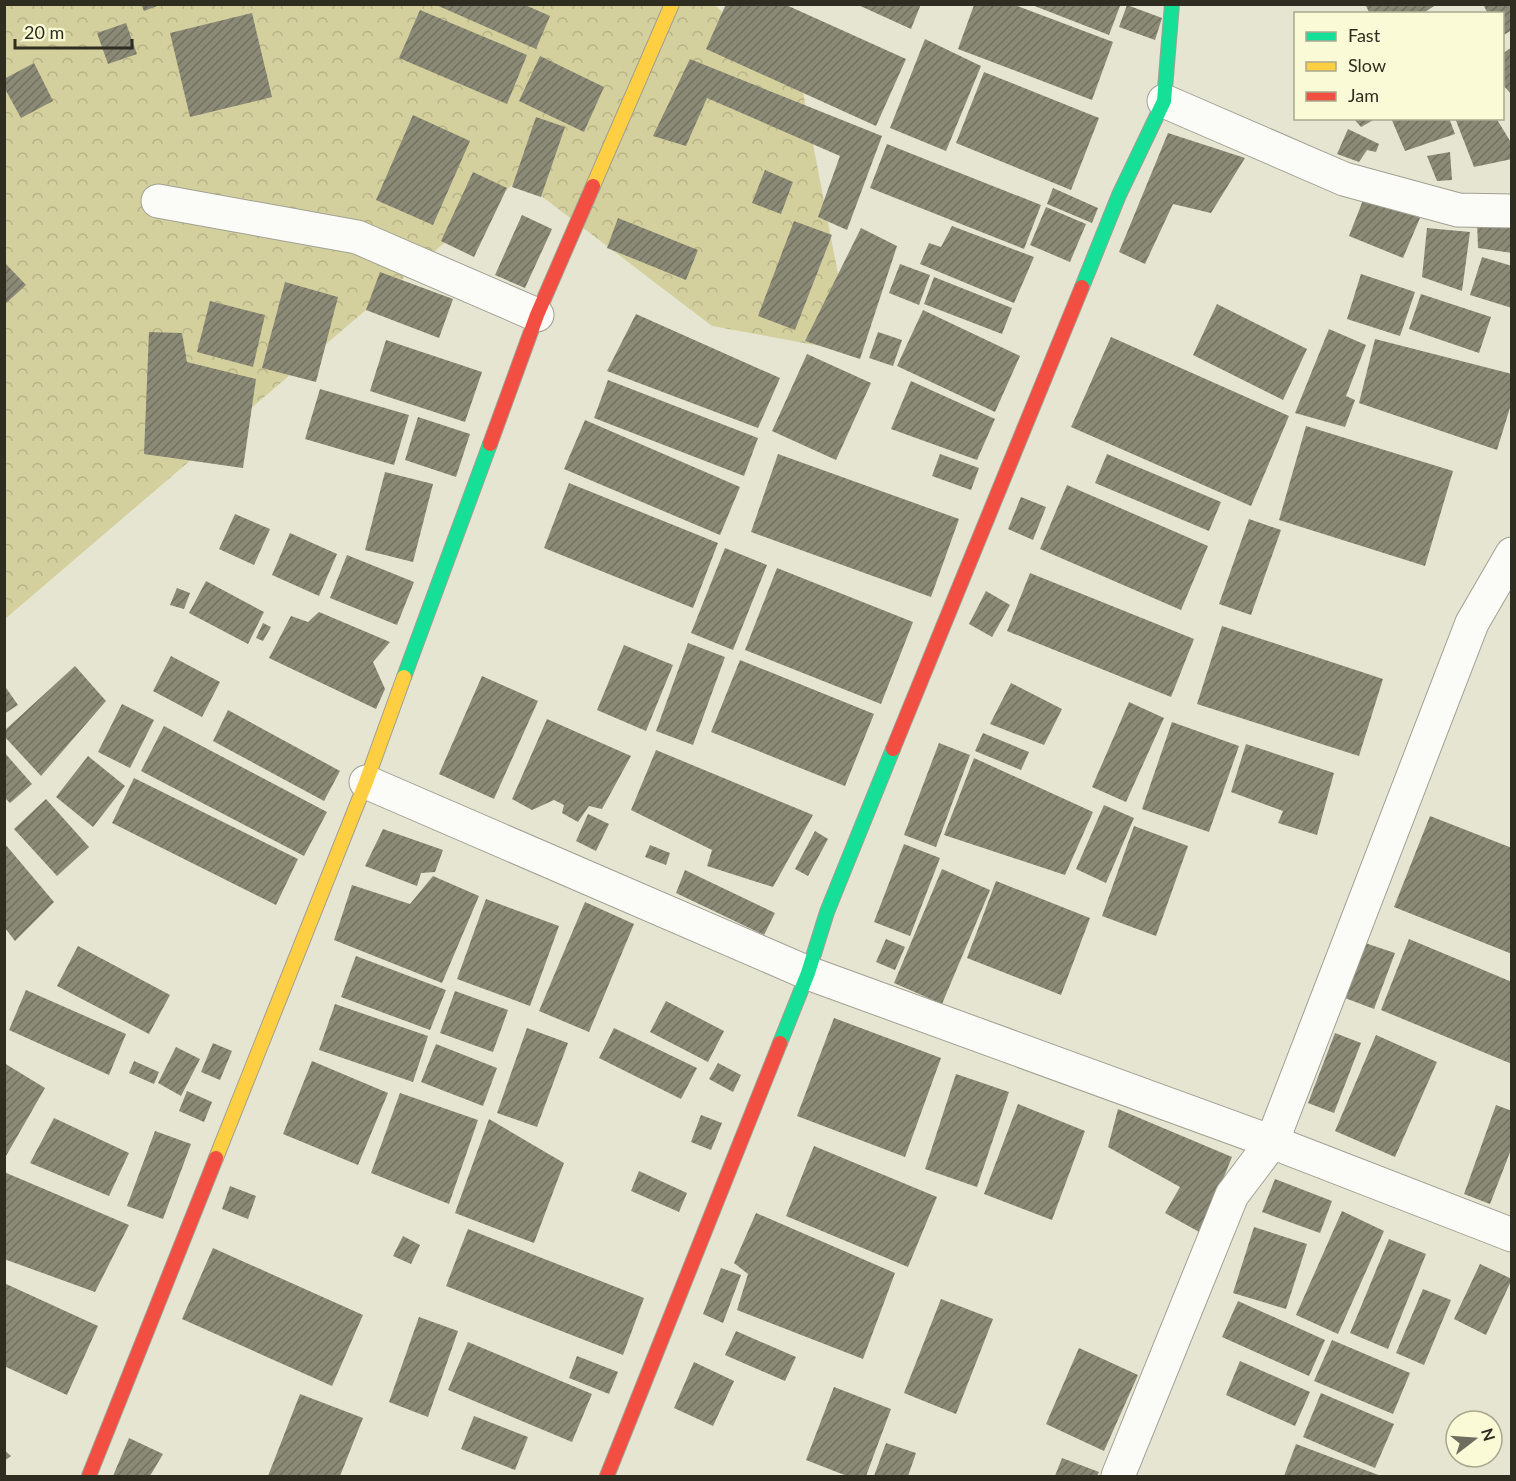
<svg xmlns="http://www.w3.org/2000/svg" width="1516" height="1481" font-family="Lato,sans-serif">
<defs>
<pattern id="forest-crowns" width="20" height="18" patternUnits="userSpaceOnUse" patternTransform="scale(1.5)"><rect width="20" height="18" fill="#d4d09d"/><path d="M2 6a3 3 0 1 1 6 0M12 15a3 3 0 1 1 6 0" fill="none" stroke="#b6b387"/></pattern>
<pattern id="building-hatch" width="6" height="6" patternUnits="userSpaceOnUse" patternTransform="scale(1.5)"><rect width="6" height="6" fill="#8b8a77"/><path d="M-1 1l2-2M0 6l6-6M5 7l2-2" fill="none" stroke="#727161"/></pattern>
</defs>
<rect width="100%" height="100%" fill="#e6e5d2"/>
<polygon fill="url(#forest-crowns)" points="5,5 715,5 803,92 853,352 712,326 519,179 5,619"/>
<g fill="url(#building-hatch)">
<polygon points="141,4 160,4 160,5 144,11"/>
<polygon points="434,4 523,4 550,16 536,49"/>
<polygon points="726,4 784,4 906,59 876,126 706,49"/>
<polygon points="856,4 921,4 911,29"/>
<polygon points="1116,4 1120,6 1109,35 1032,5"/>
<polygon points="1365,4 1437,4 1422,14 1370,14"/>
<polygon points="1483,4 1512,4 1512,30 1502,36 1502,14 1488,14"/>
<polygon points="974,5 1015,5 1113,42 1092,100 958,49"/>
<polygon points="1127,5 1162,18 1155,40 1119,27"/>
<polygon points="420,10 527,55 507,104 399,58"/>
<polygon points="252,13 272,97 190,117 170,33"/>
<polygon points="126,23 137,54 108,64 97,33"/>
<polygon points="925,39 981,66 946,151 890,128"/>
<polygon points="1512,47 1512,95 1502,84 1502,54"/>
<polygon points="540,56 604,87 584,132 519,101"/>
<polygon points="690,59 882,136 847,230 818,217 840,156 707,98 686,146 653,136"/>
<polygon points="34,63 53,101 21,118 4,87 4,79"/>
<polygon points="984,72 1099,118 1071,190 956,143"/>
<polygon points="413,115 470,141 433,225 376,200"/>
<polygon points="536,117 565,127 541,197 512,187"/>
<polygon points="1353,118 1377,118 1361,127"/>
<polygon points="1391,118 1449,118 1455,134 1405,151"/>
<polygon points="1455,118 1496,118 1512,144 1512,159 1474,167"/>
<polygon points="1348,129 1379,144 1376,152 1367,150 1359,162 1337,154"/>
<polygon points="1168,133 1245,158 1211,213 1173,204 1145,264 1119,252"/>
<polygon points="887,144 1041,205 1024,249 870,188"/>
<polygon points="1450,152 1452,180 1437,181 1427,156"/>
<polygon points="765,170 793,182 781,214 752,203"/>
<polygon points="473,172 507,188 474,257 441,241"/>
<polygon points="1053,188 1098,208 1092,223 1047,204"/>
<polygon points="1365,195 1420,218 1403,258 1349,236"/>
<polygon points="1046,207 1086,224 1070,262 1030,245"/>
<polygon points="522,215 552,229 525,288 495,275"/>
<polygon points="618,218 698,250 686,280 607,248"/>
<polygon points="794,221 832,235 795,330 758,316"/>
<polygon points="1512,221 1512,253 1478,248 1477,222"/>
<polygon points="952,226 1034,257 1014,303 920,264 929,243 941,247"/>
<polygon points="861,228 897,246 860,359 805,341"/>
<polygon points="1427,228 1470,232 1462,291 1422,277"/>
<polygon points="1482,257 1512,266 1512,308 1470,295"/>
<polygon points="4,262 26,285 4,305"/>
<polygon points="900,264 930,275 919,305 889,293"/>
<polygon points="380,272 453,299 439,338 366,310"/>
<polygon points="1361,274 1415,292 1400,336 1347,319"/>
<polygon points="934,277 1012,308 1002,334 924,304"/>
<polygon points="285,282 338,297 316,382 262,368"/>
<polygon points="1421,294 1491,317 1479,353 1409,329"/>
<polygon points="210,301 265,315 253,367 197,352"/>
<polygon points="1217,304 1307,349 1283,400 1193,355"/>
<polygon points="923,310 1020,356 995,412 897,366"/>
<polygon points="636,314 780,378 758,428 607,371"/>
<polygon points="1329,329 1366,345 1346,396 1355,400 1345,427 1295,413"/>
<polygon points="149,332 182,333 187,362 256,379 243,468 144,454"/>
<polygon points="878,332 902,340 893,366 869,358"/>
<polygon points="1111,337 1289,416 1251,506 1071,427"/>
<polygon points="1375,339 1512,374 1512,401 1497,450 1359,403"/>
<polygon points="386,340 482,372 465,422 370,391"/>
<polygon points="807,354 871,383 836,460 772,431"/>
<polygon points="608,380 758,438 744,476 594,418"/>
<polygon points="911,381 995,419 977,460 891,429"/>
<polygon points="320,389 409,415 394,465 305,439"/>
<polygon points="418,417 470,434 456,477 405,460"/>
<polygon points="585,420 740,487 720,535 564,469"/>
<polygon points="1306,426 1453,471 1425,566 1279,520"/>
<polygon points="778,454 959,519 931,597 751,532"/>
<polygon points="940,454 979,468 971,490 932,476"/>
<polygon points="1107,454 1221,502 1209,531 1095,483"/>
<polygon points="385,472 433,484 413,562 365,550"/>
<polygon points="569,483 718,543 693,608 544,548"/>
<polygon points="1067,485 1208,546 1181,610 1040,549"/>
<polygon points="1021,497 1046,507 1033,540 1008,529"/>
<polygon points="235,514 270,529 254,565 219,549"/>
<polygon points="1249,519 1281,530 1251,615 1219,604"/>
<polygon points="290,533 337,554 319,596 272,575"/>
<polygon points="725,548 767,565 733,650 691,633"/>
<polygon points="347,555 414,582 397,625 330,598"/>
<polygon points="777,568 913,622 881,704 745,650"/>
<polygon points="1030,573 1194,639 1171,697 1007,631"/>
<polygon points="206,581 264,612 248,644 189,613"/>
<polygon points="177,588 190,593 184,609 170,605"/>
<polygon points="986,591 1010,605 992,637 969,624"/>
<polygon points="319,612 390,642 373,662 385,689 376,709 269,658 291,616 308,622"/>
<polygon points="263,623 271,627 263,641 256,638"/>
<polygon points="1222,626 1383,679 1359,756 1197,704"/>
<polygon points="688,643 725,657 693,745 656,731"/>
<polygon points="624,645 673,665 646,731 597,710"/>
<polygon points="171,656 220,682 202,717 153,691"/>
<polygon points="740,660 874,714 845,786 711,732"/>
<polygon points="75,666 106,701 41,776 4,736 4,731"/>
<polygon points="482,676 538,701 494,799 439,774"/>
<polygon points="1011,683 1062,709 1044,745 990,724"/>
<polygon points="4,685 18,705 4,714"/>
<polygon points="1129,702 1164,718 1126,802 1092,787"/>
<polygon points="122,704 154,720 130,768 98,752"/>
<polygon points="228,710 340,771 324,801 213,741"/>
<polygon points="547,719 631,756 602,809 589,806 578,822 562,813 564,805 554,800 532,810 512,799"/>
<polygon points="1172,722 1239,746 1209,832 1142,809"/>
<polygon points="164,726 327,812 304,856 141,771"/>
<polygon points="983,733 1029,752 1021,770 975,751"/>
<polygon points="939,743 970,755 936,847 904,835"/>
<polygon points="1246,744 1334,773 1317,835 1278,823 1283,811 1231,792"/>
<polygon points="656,750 813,815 773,887 707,866 712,850 631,810"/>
<polygon points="4,752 32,784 10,803 4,797"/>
<polygon points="88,756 125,786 93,827 56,797"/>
<polygon points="974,758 1093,812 1065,875 944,835"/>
<polygon points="134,778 298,859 276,905 112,823"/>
<polygon points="46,799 89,847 57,876 14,829"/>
<polygon points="1104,805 1134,818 1106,883 1076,869"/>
<polygon points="588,814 609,824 596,851 576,841"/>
<polygon points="1430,816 1512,848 1512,954 1394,907"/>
<polygon points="1134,826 1188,846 1156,936 1102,916"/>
<polygon points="383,829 443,850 435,872 421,873 417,886 365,866"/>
<polygon points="815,831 828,839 808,876 795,869"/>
<polygon points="5,844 54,902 15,941 5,928"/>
<polygon points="904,844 940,858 910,936 874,922"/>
<polygon points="650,845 670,853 666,865 645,857"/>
<polygon points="942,869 990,890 942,1004 894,983"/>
<polygon points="685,870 775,913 764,935 676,893"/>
<polygon points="433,876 479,896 442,983 334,940 352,885 410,904"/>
<polygon points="996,881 1090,918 1061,995 967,958"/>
<polygon points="486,899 559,926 530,1006 457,979"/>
<polygon points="585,902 634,924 589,1032 539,1011"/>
<polygon points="886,939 905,947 895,970 876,962"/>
<polygon points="1409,939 1512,982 1512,1064 1381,1010"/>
<polygon points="1365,943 1395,953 1374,1009 1345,998"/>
<polygon points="78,946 170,995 149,1034 57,986"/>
<polygon points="356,956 446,990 430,1030 341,997"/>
<polygon points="26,990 126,1034 109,1075 9,1030"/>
<polygon points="455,991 508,1010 493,1052 440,1033"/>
<polygon points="666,1001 724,1031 708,1062 650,1032"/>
<polygon points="335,1004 428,1036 413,1082 319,1050"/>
<polygon points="834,1018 941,1058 905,1157 797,1116"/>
<polygon points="527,1028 568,1043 537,1127 497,1113"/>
<polygon points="614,1028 697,1068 681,1099 599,1058"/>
<polygon points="1335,1033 1361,1043 1334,1113 1308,1103"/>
<polygon points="1376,1035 1437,1062 1395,1157 1335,1131"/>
<polygon points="213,1043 232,1051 220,1080 201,1072"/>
<polygon points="436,1044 497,1068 483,1106 421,1082"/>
<polygon points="176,1047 200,1059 181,1096 158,1083"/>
<polygon points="134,1061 159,1072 154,1084 129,1073"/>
<polygon points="312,1061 388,1093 358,1165 283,1134"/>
<polygon points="4,1063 45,1088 6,1156 4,1155"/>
<polygon points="718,1063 741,1075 733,1092 709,1079"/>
<polygon points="956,1074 1009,1092 977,1187 925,1169"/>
<polygon points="187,1091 212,1102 204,1122 179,1111"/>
<polygon points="400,1093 478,1120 449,1204 371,1173"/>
<polygon points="1018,1104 1085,1131 1052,1220 984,1194"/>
<polygon points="1496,1105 1512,1111 1512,1147 1490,1204 1464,1194"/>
<polygon points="1118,1109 1232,1157 1201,1233 1165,1213 1180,1187 1108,1147"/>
<polygon points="701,1115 722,1123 711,1150 691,1142"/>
<polygon points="54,1118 129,1153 109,1196 30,1163"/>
<polygon points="489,1119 564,1163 534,1243 455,1213"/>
<polygon points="155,1131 191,1144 163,1219 127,1206"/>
<polygon points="814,1146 937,1197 908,1267 786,1216"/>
<polygon points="639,1171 687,1193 679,1212 631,1191"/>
<polygon points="4,1172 129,1225 95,1292 4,1259"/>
<polygon points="1275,1179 1332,1201 1320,1233 1262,1212"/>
<polygon points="230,1186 256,1196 248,1219 222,1209"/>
<polygon points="1342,1211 1384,1231 1338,1334 1296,1315"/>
<polygon points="756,1213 895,1273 863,1359 737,1310 748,1274 734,1263"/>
<polygon points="1254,1227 1307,1244 1286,1309 1233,1293"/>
<polygon points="468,1229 644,1298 623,1355 446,1286"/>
<polygon points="403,1236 420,1245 411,1264 393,1256"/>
<polygon points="1389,1239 1426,1254 1388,1349 1350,1333"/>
<polygon points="213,1248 363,1315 332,1386 182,1319"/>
<polygon points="1480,1264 1512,1279 1486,1335 1454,1319"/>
<polygon points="721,1268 741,1275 723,1323 703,1314"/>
<polygon points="4,1283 98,1326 67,1395 4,1366"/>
<polygon points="1423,1289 1451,1300 1424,1365 1396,1353"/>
<polygon points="941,1299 993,1319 956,1414 904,1393"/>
<polygon points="1238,1301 1325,1340 1309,1376 1222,1337"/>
<polygon points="419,1317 458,1331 428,1417 389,1402"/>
<polygon points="736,1331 796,1357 785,1381 725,1355"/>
<polygon points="1332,1340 1410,1373 1393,1414 1314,1381"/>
<polygon points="468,1342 592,1394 572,1442 448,1390"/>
<polygon points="1079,1348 1138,1375 1104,1451 1046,1424"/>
<polygon points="577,1356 618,1372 609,1394 569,1378"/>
<polygon points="1240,1361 1310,1392 1295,1426 1226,1395"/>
<polygon points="694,1362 734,1381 713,1426 674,1408"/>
<polygon points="834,1387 891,1409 866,1476 847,1476 806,1460"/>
<polygon points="1321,1393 1394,1424 1375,1468 1303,1437"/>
<polygon points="300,1394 363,1418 340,1476 268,1476"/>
<polygon points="474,1416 528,1437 515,1470 461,1449"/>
<polygon points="129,1438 163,1454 150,1476 113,1476"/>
<polygon points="886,1443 916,1453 908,1476 874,1476"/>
<polygon points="1296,1444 1381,1476 1284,1476"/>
<polygon points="4,1450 11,1456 4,1461"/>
<polygon points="1062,1458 1099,1472 1097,1476 1055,1476"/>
</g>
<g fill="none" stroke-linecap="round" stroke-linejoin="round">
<defs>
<g id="street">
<polyline points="1164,101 1344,179 1458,210 1512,211"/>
<polyline points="158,201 357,237 537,315"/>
<polyline points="366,782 808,973 1272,1142 1512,1235"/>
<polyline points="1118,1476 1232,1195 1272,1142 1472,623 1512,554"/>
</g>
<g id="fast">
<polyline points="1082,287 1119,195 1164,101 1172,4"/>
<polyline points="404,677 490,444"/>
<polyline points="780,1043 808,973 827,912 893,749"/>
</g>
<g id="slow">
<polyline points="593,186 672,4"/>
<polyline points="216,1158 366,782 404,677"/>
</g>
<g id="jam">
<polyline points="490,444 537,315 593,186"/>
<polyline points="893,749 1082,287"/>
<polyline points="89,1476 216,1158"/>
<polyline points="607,1476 780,1043"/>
</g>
</defs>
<use href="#street" stroke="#a1a092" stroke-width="35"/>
<use href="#fast" stroke="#a1a092" stroke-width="16"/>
<use href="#slow" stroke="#a1a092" stroke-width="16"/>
<use href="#jam" stroke="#a1a092" stroke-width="16"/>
<use href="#street" stroke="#fbfbf8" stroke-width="33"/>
<use href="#fast" stroke="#16e098" stroke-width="14"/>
<use href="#slow" stroke="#ffcf43" stroke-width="14"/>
<use href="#jam" stroke="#f24e42" stroke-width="14"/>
</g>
<rect width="1516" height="1481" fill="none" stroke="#2e2d20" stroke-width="12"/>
<rect x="1294" y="12" width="210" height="108" fill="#fbfad7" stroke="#a9a88e" stroke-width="1.5"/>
<rect x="1306" y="32" width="30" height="9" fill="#16e098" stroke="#a9a88e" stroke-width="1.5"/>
<text x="1348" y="42" font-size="18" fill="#2e2d20">Fast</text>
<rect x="1306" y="62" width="30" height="9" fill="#ffcf43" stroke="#a9a88e" stroke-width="1.5"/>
<text x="1348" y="72" font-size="18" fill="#2e2d20">Slow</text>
<rect x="1306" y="92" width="30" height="9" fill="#f24e42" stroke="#a9a88e" stroke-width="1.5"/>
<text x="1348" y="102" font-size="18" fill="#2e2d20">Jam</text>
<g transform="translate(1474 1439) rotate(73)"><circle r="28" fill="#fbfad7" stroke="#a9a88e" stroke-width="1.5"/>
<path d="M0-4.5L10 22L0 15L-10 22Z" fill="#6e6d5e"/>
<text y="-9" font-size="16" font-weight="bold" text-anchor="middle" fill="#2e2d20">N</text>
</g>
<path d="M15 39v9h117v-9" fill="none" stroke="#2e2d20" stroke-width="3"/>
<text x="24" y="39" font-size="18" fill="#2e2d20" stroke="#fbfad7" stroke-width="4.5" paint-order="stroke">20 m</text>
</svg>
